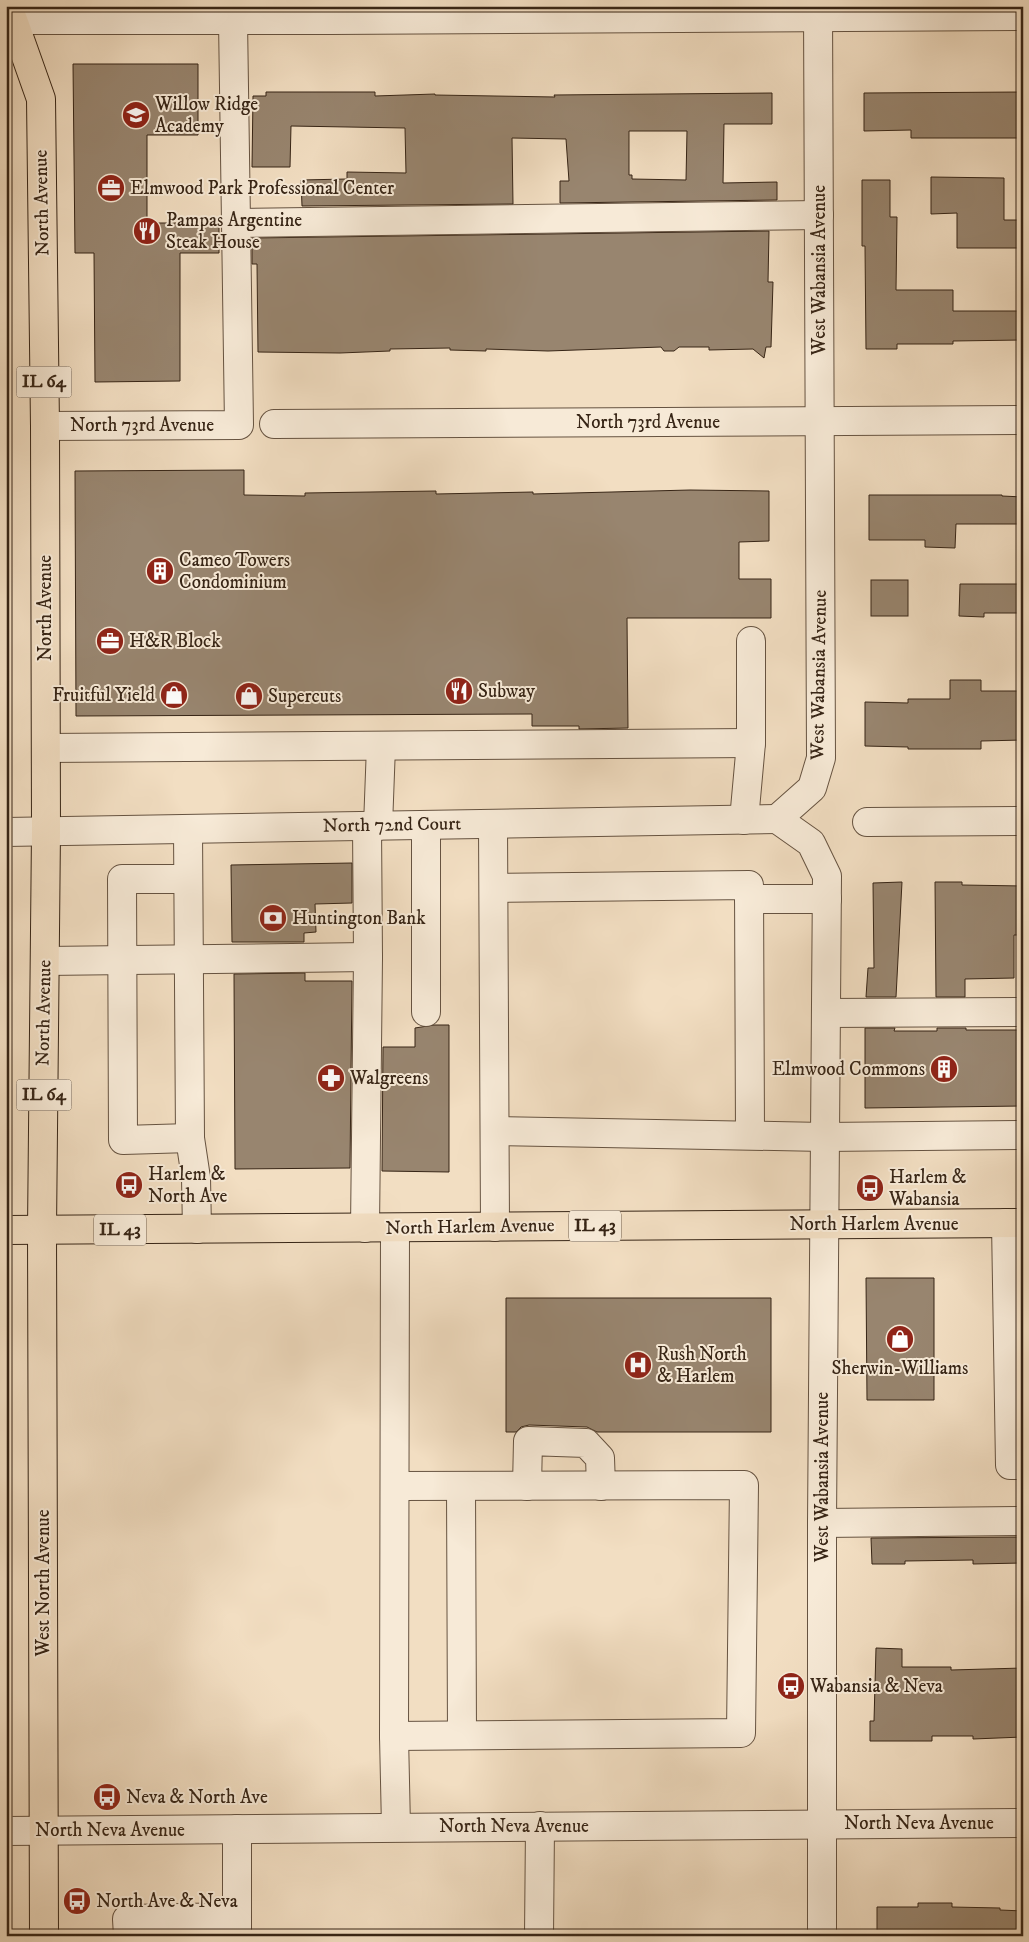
<svg xmlns="http://www.w3.org/2000/svg" width="1029" height="1942" font-family="'IM FELL DW Pica',serif">
<rect width="100%" height="100%" fill="#f2dec2"/>
<filter id="stains"><feTurbulence type="fractalNoise" baseFrequency=".004" numOctaves="4"/><feColorMatrix values="0 0 0 0 .2 0 0 0 0 .09 0 0 0 0 .02 0 0 0 .5 -.17"/></filter>
<radialGradient id="worn" r=".72"><stop offset=".6" stop-color="#630" stop-opacity="0"/><stop offset="1" stop-color="#630" stop-opacity=".3"/></radialGradient>
<g fill="#98856f" stroke="#372516" fill-rule="evenodd">
<polygon points="73,64 198,64 198,135 147,135 147,223 219,223 219,253 180,253 180,381 95,382 94,253 75,253"/>
<path d="M 266,92 L 375,92 L 375,96 L 435,94 L 435,95 L 555,97 L 554,95 L 772,93 L 772,124 L 724,124 L 723,183 L 777,182 L 777,200 L 560,203 L 560,181 L 569,181 L 566,139 L 512,138 L 513,204 L 302,206 L 301,180 L 347,179 L 347,172 L 406,173 L 405,128 L 291,126 L 290,167 L 252,167 L 253,96 L 266,96 ZM 629,131 L 687,131 L 686,180 L 632,179 L 632,175 L 629,175 Z"/>
<polygon points="1023,92 1023,138 911,138 911,130 864,131 864,93"/>
<polygon points="931,177 1004,178 1004,220 1023,220 1023,248 957,248 957,213 931,214"/>
<polygon points="862,180 890,180 890,217 897,217 896,290 953,290 953,311 1023,311 1023,340 953,341 953,344 897,344 897,349 866,349 865,246 862,246"/>
<polygon points="769,231 768,282 773,282 771,347 766,347 764,358 753,349 709,350 709,347 679,347 674,351 664,351 661,347 548,351 486,349 486,351 450,350 450,348 390,349 390,351 340,353 258,352 257,264 252,264 252,238"/>
<polygon points="244,470 244,495 305,496 305,493 436,491 436,494 533,492 533,494 690,490 769,491 769,541 739,542 739,579 771,579 771,618 627,618 628,728 579,729 579,726 532,726 532,714 76,716 75,471"/>
<polygon points="869,495 1002,495 1002,496 1023,497 1023,524 956,524 955,548 925,547 925,540 869,540"/>
<rect x="871" y="580" width="37" height="36"/>
<polygon points="960,584 1023,584 1023,613 984,613 984,617 959,616"/>
<polygon points="950,680 981,680 981,691 1023,691 1023,740 981,741 981,749 908,749 908,747 865,746 865,702 908,703 908,699 950,699"/>
<polygon points="352,863 352,903 315,904 316,932 304,933 304,942 232,942 231,865"/>
<polygon points="902,882 896,997 866,997 868,968 874,968 873,883"/>
<polygon points="935,882 962,882 962,885 1023,886 1023,935 1014,935 1014,978 965,979 965,997 936,997"/>
<polygon points="305,973 305,981 352,981 350,1168 235,1169 234,974"/>
<polygon points="434,1025 449,1025 449,1172 382,1171 383,1047 415,1047 415,1028"/>
<polygon points="865,1028 895,1028 894,1031 937,1031 937,1028 966,1028 966,1030 1023,1030 1023,1106 865,1108"/>
<polygon points="866,1278 934,1278 934,1400 867,1400"/>
<polygon points="506,1298 771,1298 771,1432 597,1432 587,1427 529,1425 521,1427 516,1432 506,1432"/>
<polygon points="1023,1537 1023,1563 973,1564 973,1560 905,1561 905,1564 872,1564 871,1538"/>
<polygon points="876,1648 902,1649 902,1667 951,1667 951,1670 1023,1668 1023,1737 973,1739 973,1736 932,1736 932,1741 870,1741 870,1721 874,1721"/>
<polygon points="918,1903 952,1903 952,1907 1000,1908 1000,1910 1023,1911 1023,1936 877,1936 877,1907 918,1907"/>
</g>
<g fill="none" stroke-linecap="round" stroke-linejoin="round">
<defs>
<g id="minor">
<polyline points="13,20 331,20 1023,16"/>
<polyline points="236,223 819,215"/>
<polyline points="274,424 1023,420"/>
<polyline points="45,426 239,425 233,20"/>
<polyline points="46,748 751,743"/>
<polyline points="777,819 811,843 827,876 822,1523 822,1936"/>
<polyline points="777,819 812,788 821,758 818,6"/>
<polyline points="744,820 751,743 751,641"/>
<polyline points="867,822 1023,821"/>
<polyline points="493,824 495,1227"/>
<polyline points="426,825 426,1012"/>
<polyline points="378,826 381,746"/>
<polyline points="188,829 190,1138 196,1178 197,1229"/>
<polyline points="6,832 777,819"/>
<polyline points="188,879 122,879 123,1140 190,1138"/>
<polyline points="494,888 749,885 750,1135"/>
<polyline points="749,899 827,899"/>
<polyline points="45,961 368,957"/>
<polyline points="826,1013 1023,1012"/>
<polyline points="495,1131 824,1137 1023,1135"/>
<polyline points="1006,1223 1010,1465 1023,1465"/>
<polyline points="365,1228 368,957 367,826"/>
<polyline points="395,1228 394,1736 396,1827"/>
<polyline points="461,1486 462,1735"/>
<polyline points="527,1486 528,1441 586,1443 600,1458 601,1486"/>
<polyline points="822,1523 1023,1521"/>
<polyline points="394,1736 741,1733 744,1485 395,1486"/>
<polyline points="237,1829 237,1935"/>
<polyline points="6,1831 1023,1823"/>
<polyline points="128,1936 127,1919 237,1917"/>
<polyline points="539,1936 540,1826"/>
</g>
<g id="major">
<polyline points="13,20 41,99 45,426 46,831 42,1230 44,1936"/>
<polyline points="6,1230 1023,1223"/>
</g>
</defs>
<use href="#minor" stroke="#665341" stroke-width="30"/>
<use href="#major" stroke="#372516" stroke-width="30"/>
<use href="#minor" stroke="#f7ead7" stroke-width="28"/>
<use href="#major" stroke="#f2dec2" stroke-width="28"/>
</g>
<defs>
<symbol id="school-disc" viewBox="-11 -11 22 22"><circle r="9.5" fill="#8f2418" stroke="#f7ead7"/><path d="M0-5L7-2L0 1L-7-2ZM-4 1L0 2.5L4 1V4Q0 6-4 4Z" fill="#fff"/></symbol>
<symbol id="office-disc" viewBox="-11 -11 22 22"><circle r="9.5" fill="#8f2418" stroke="#f7ead7"/><path d="M-6-3h4V-5.5h4V-3h4V5H-6ZM-1-4.5V-3h2v-1.5ZM-6 0V1H6V0Z" fill="#fff"/></symbol>
<symbol id="restaurant-disc" viewBox="-11 -11 22 22"><circle r="9.5" fill="#8f2418" stroke="#f7ead7"/><path d="M-5-6h1v4h1v-4h1v4h1v-4h1v5L-1.5 .5V6h-2V.5L-5-1ZM5-6V6H3V1.5H1.5Q1.5-4 5-6Z" fill="#fff"/></symbol>
<symbol id="building-disc" viewBox="-11 -11 22 22"><circle r="9.5" fill="#8f2418" stroke="#f7ead7"/><path d="M-4-6H4V6H1V3H-1V6H-4ZM-2.5-4.3h1.7v1.8h-1.7ZM.8-4.3h1.7v1.8H.8ZM-2.5-1h1.7V.8h-1.7ZM.8-1h1.7V.8H.8Z" fill="#fff"/></symbol>
<symbol id="shop-disc" viewBox="-11 -11 22 22"><circle r="9.5" fill="#8f2418" stroke="#f7ead7"/><path d="M-5-2.5h2.3a2.7 3.5 0 0 1 5.4 0H5L5.5 6h-11ZM-1.5-2.5h3a1.5 2.3 0 0 0-3 0Z" fill="#fff"/></symbol>
<symbol id="bank-disc" viewBox="-11 -11 22 22"><circle r="9.5" fill="#8f2418" stroke="#f7ead7"/><path d="M-6-4H6V4H-6ZM0-2.3a2.3 2.3 0 1 0 0 4.6a2.3 2.3 0 1 0 0-4.6Z" fill="#fff"/></symbol>
<symbol id="pharmacy-disc" viewBox="-11 -11 22 22"><circle r="9.5" fill="#8f2418" stroke="#f7ead7"/><path d="M-2-6h4v4h4v4h-4v4h-4v-4h-4v-4h4Z" fill="#fff"/></symbol>
<symbol id="bus-disc" viewBox="-11 -11 22 22"><circle r="9.5" fill="#8f2418" stroke="#f7ead7"/><path d="M-5-6H5V4H4V6H2V4H-2V6H-4V4H-5ZM-3.5-4V0h7V-4ZM-3.5 1.2v1.5H-2V1.2ZM2 1.2v1.5H3.5V1.2Z" fill="#fff"/></symbol>
<symbol id="hospital-disc" viewBox="-11 -11 22 22"><circle r="9.5" fill="#8f2418" stroke="#f7ead7"/><path d="M-5-5h3v3.5h4V-5h3V5h-3V1.5h-4V5h-3Z" fill="#fff"/></symbol>
</defs>
<g fill-rule="evenodd">
<use href="#school-disc" x="120" y="99" width="32" height="32"/>
<use href="#office-disc" x="95" y="172" width="32" height="32"/>
<use href="#restaurant-disc" x="131" y="215" width="32" height="32"/>
<use href="#building-disc" x="144" y="555" width="32" height="32"/>
<use href="#office-disc" x="94" y="625" width="32" height="32"/>
<use href="#restaurant-disc" x="443" y="675" width="32" height="32"/>
<use href="#shop-disc" x="158" y="679" width="32" height="32"/>
<use href="#shop-disc" x="233" y="680" width="32" height="32"/>
<use href="#bank-disc" x="257" y="902" width="32" height="32"/>
<use href="#building-disc" x="928" y="1053" width="32" height="32"/>
<use href="#pharmacy-disc" x="315" y="1062" width="32" height="32"/>
<use href="#bus-disc" x="113" y="1169" width="32" height="32"/>
<use href="#bus-disc" x="854" y="1172" width="32" height="32"/>
<use href="#shop-disc" x="884" y="1323" width="32" height="32"/>
<use href="#hospital-disc" x="622" y="1349" width="32" height="32"/>
<use href="#bus-disc" x="775" y="1670" width="32" height="32"/>
<use href="#bus-disc" x="91" y="1781" width="32" height="32"/>
<use href="#bus-disc" x="61" y="1885" width="32" height="32"/>
</g>
<g text-anchor="middle" dominant-baseline="central" stroke-width="4" stroke-linejoin="round" paint-order="stroke">
<g fill="#f7ead7" stroke="#716050" stroke-width="1">
<rect x="16.5" y="366.5" width="55" height="31" rx="4"/>
<rect x="16.5" y="1079.5" width="55" height="31" rx="4"/>
<rect x="569" y="1210.5" width="52" height="31" rx="4"/>
<rect x="94" y="1214.5" width="52" height="31" rx="4"/>
</g>
<g font-size="18" font-weight="bold" fill="#372516">
<text x="44" y="382">IL 64</text>
<text x="44" y="1095">IL 64</text>
<text x="595" y="1226">IL 43</text>
<text x="120" y="1230">IL 43</text>
</g>
<g font-size="19" fill="#372516" stroke="#f7ead7" text-anchor="start">
<text x="155" y="104">Willow Ridge<tspan x="155" dy="22">Academy</tspan></text>
<text x="130" y="188">Elmwood Park Professional Center</text>
<text x="166" y="220">Pampas Argentine<tspan x="166" dy="22">Steak House</tspan></text>
<text x="179" y="560">Cameo Towers<tspan x="179" dy="22">Condominium</tspan></text>
<text x="129" y="641">H&amp;R Block</text>
<text x="478" y="691">Subway</text>
<text x="155" y="695" text-anchor="end">Fruitful Yield</text>
<text x="268" y="696">Supercuts</text>
<text x="292" y="918">Huntington Bank</text>
<text x="925" y="1069" text-anchor="end">Elmwood Commons</text>
<text x="350" y="1078">Walgreens</text>
<text x="148" y="1174">Harlem &amp;<tspan x="148" dy="22">North Ave</tspan></text>
<text x="889" y="1177">Harlem &amp;<tspan x="889" dy="22">Wabansia</tspan></text>
<text x="657" y="1354">Rush North<tspan x="657" dy="22">&amp; Harlem</tspan></text>
<text x="900" y="1368" text-anchor="middle">Sherwin-Williams</text>
<text x="810" y="1686">Wabansia &amp; Neva</text>
<text x="126" y="1797">Neva &amp; North Ave</text>
<text x="96" y="1901">North Ave &amp; Neva</text>
</g>
<g font-size="19" fill="#372516" stroke="#f7ead7">
<text transform="translate(42 203) rotate(-91)">North Avenue</text>
<text transform="translate(819 270) rotate(-90)">West Wabansia Avenue</text>
<text x="648" y="422">North 73rd Avenue</text>
<text x="142" y="425">North 73rd Avenue</text>
<text transform="translate(45 608) rotate(-90)">North Avenue</text>
<text transform="translate(819 675) rotate(-89)">West Wabansia Avenue</text>
<text transform="translate(392 825) rotate(-1)">North 72nd Court</text>
<text transform="translate(44 1013) rotate(-89)">North Avenue</text>
<text x="874" y="1224">North Harlem Avenue</text>
<text transform="translate(470 1227) rotate(-1)">North Harlem Avenue</text>
<text transform="translate(822 1477) rotate(-90)">West Wabansia Avenue</text>
<text transform="translate(43 1583) rotate(-90)">West North Avenue</text>
<text x="919" y="1823">North Neva Avenue</text>
<text x="514" y="1826">North Neva Avenue</text>
<text x="110" y="1830">North Neva Avenue</text>
</g>
</g>
<rect width="1029" height="1942" fill="none" stroke="#f2dec2" stroke-width="25"/>
<rect x="8" y="8" width="1014" height="1927" fill="none" stroke="#372516" stroke-width="2.5"/>
<rect x="12" y="12" width="1004" height="1917" fill="none" stroke="#372516"/>
<rect width="100%" height="100%" filter="url(#stains)"/>
<rect width="100%" height="100%" fill="url(#worn)"/>
</svg>
